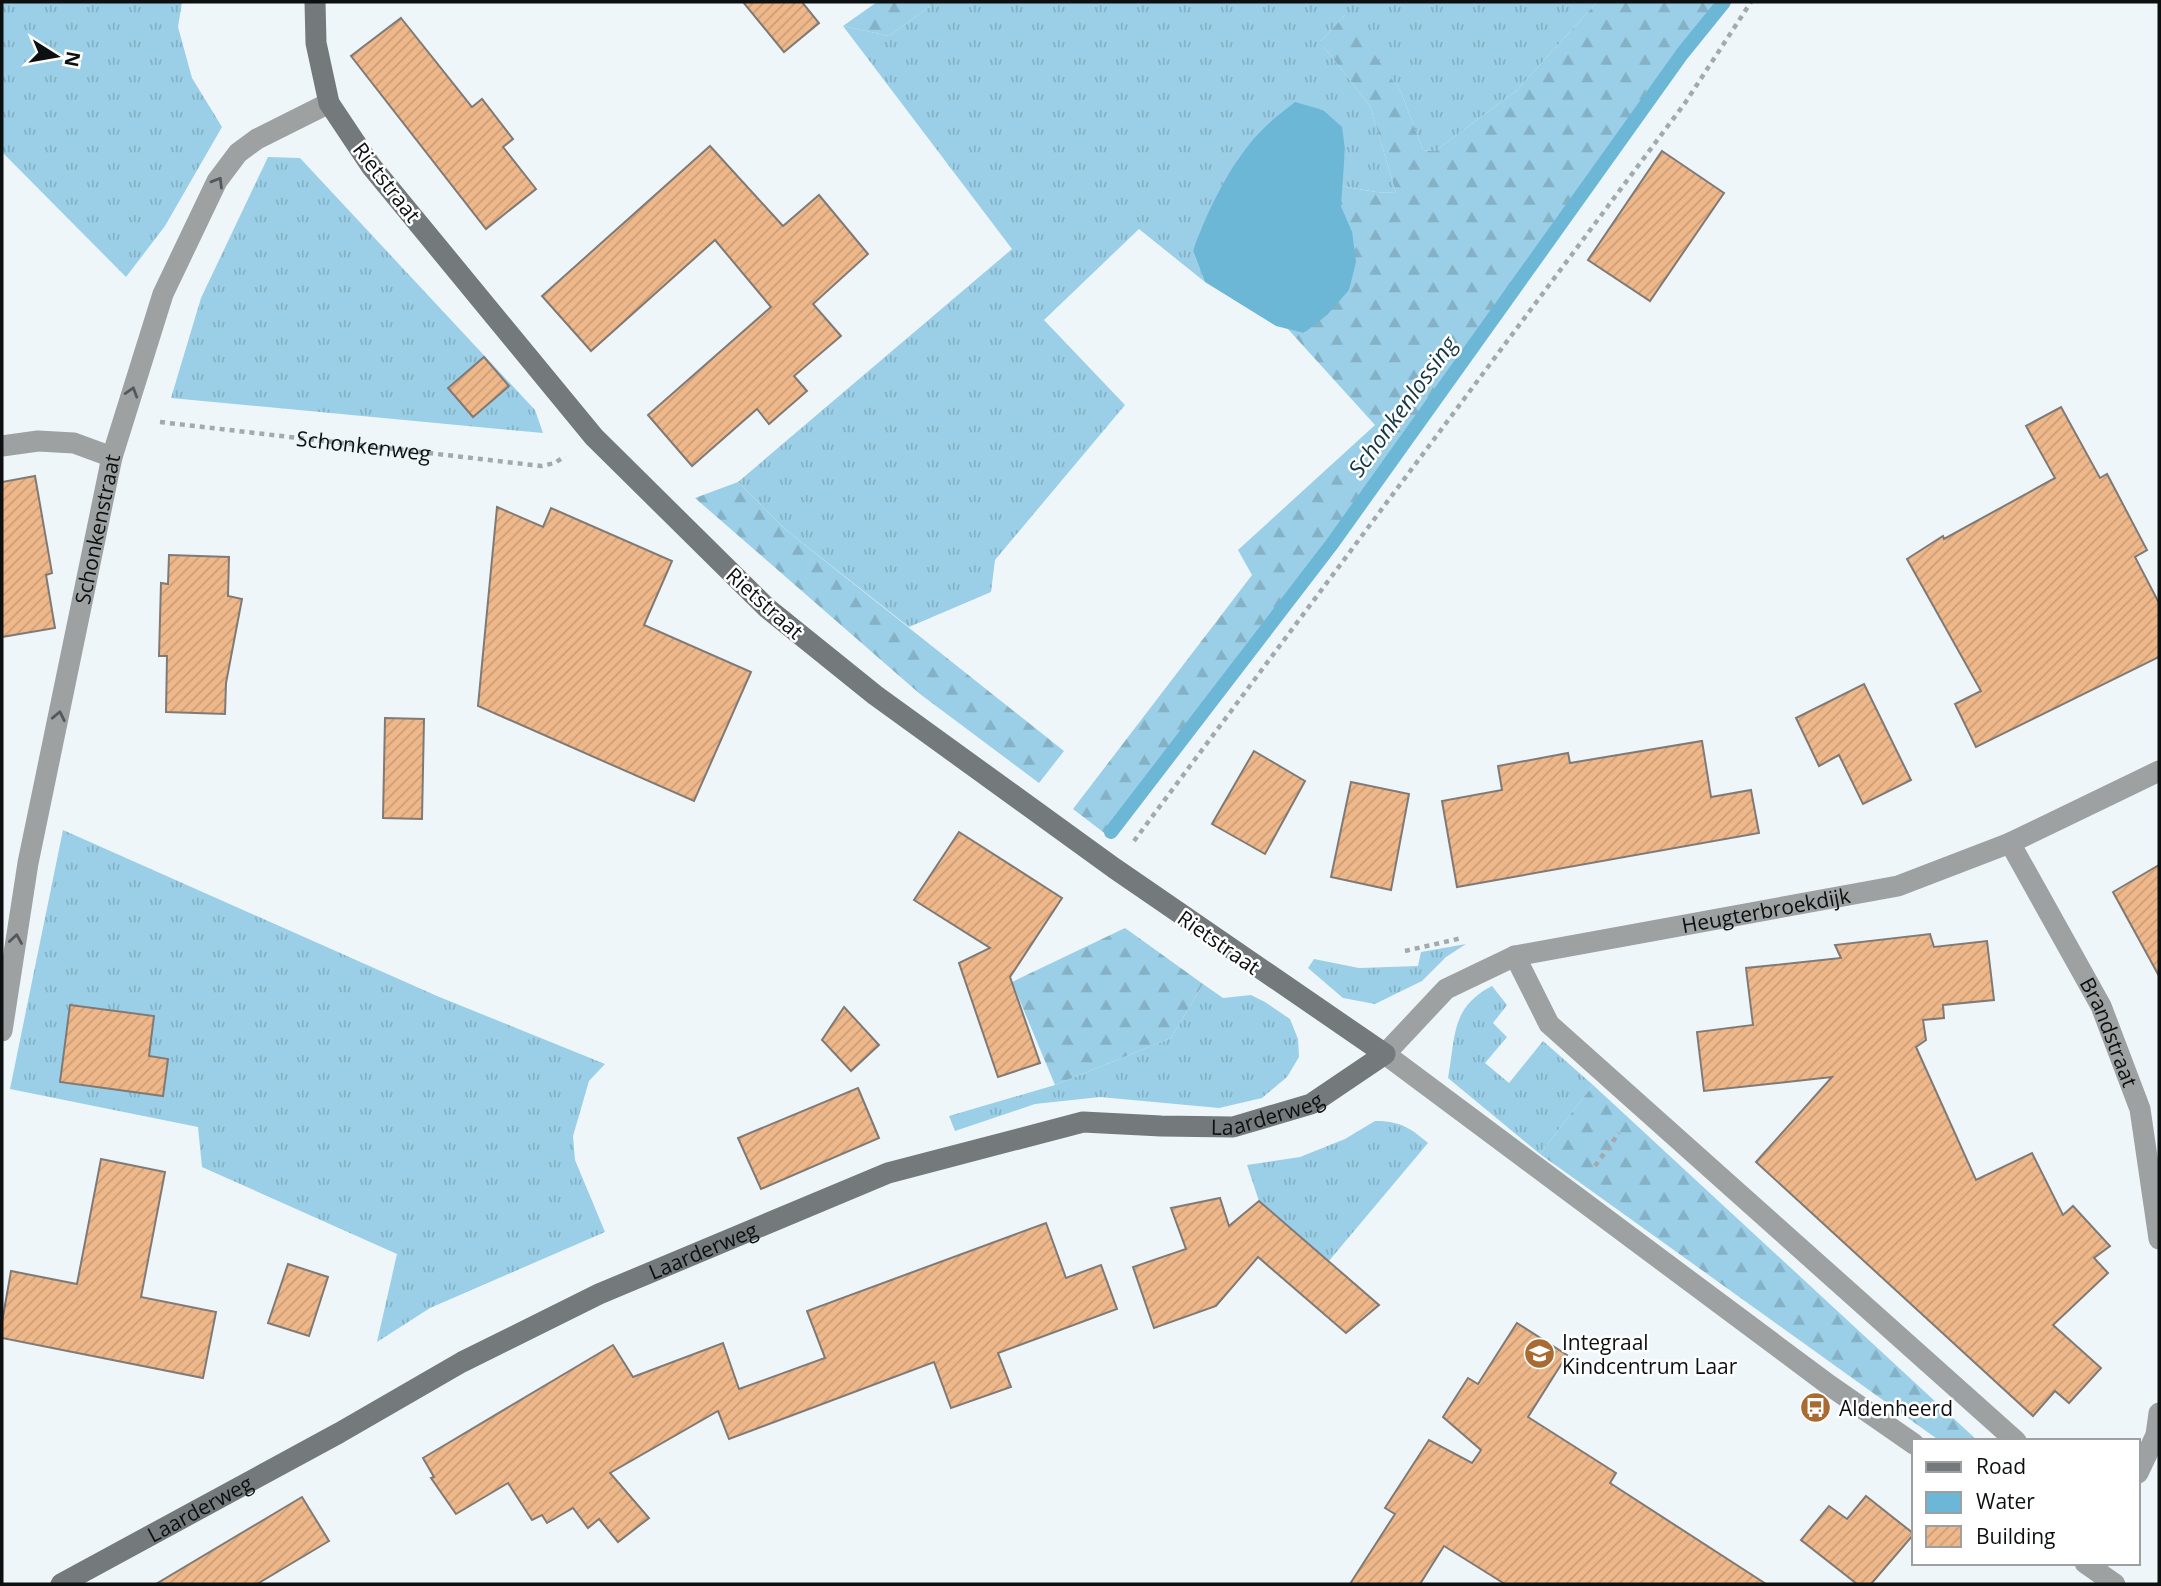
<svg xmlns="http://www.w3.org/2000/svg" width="2161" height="1586" font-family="'Open Sans',sans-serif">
<defs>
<pattern id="grass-tufts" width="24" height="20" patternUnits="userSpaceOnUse" patternTransform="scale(1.75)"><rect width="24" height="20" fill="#9acfe7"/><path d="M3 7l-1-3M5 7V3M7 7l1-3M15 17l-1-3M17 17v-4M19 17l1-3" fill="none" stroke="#84b1c5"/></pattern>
<pattern id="forest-firs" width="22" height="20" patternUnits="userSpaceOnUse" patternTransform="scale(1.75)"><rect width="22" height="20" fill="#9acfe7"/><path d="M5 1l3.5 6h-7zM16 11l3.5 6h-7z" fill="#84b1c5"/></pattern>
<pattern id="building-hatch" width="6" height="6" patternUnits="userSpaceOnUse" patternTransform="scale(1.75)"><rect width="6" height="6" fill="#efb88b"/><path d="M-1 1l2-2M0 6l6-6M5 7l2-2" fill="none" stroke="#cc9d77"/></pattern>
</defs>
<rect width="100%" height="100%" fill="#eef6fa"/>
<g fill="url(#grass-tufts)">
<polygon points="2,2 182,2 178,27 192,78 222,127 165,226 126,277 2,152"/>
<polygon points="936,2 1597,2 1516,91 1435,151 1423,150 1401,92 1345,15 1320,42 1370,106 1396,193 1376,192 1341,186 1345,149 1323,110 1310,107 1239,158 1193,251 1205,282 1139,229 1044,320 1125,405 995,560 991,592 909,627 786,530 738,482 1012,249 843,26 889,36"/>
<polygon points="268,157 300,158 535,410 543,433 171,398 201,298"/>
<polygon points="63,830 437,996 605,1064 589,1081 573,1136 575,1160 605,1232 430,1308 377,1342 397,1254 202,1167 198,1127 10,1089"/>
<polygon points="1466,944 1446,957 1422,981 1375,1004 1343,998 1308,968 1314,959 1359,968 1418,966 1421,952"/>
<polygon points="1203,984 1223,998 1251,995 1265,1002 1290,1019 1298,1039 1299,1057 1287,1077 1262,1098 1219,1108 1100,1097 1035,1104 955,1131 949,1116 1055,1085 1171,1038"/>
<path d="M 1492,986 L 1507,1005 L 1493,1023 L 1507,1037 L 1485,1063 L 1509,1083 L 1543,1041 L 1593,1085 L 1540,1154 L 1448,1078 C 1456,1036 1450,1008 1492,986 Z"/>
<path d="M 1375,1121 C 1400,1121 1409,1127 1428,1143 L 1328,1262 L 1259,1201 L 1247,1165 L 1300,1157 L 1345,1139 Z"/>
</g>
<g fill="url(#forest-firs)">
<polygon points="877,2 936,2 889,36 843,26"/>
<polygon points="1597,2 1723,2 1679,54 1331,544 1107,835 1073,809 1252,575 1238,550 1375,425 1287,328 1305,333 1352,231 1341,206 1341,186 1376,192 1396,193 1370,106 1320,42 1346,14 1401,92 1423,150 1435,151 1516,91"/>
<polygon points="738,482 786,530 1064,751 1039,783 920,694 695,498"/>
<polygon points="1125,928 1203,984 1171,1038 1055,1085 1012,982"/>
<polygon points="1593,1085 1978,1441 1940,1441 1540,1154"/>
</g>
<path fill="#6db7d6" d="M 1295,102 L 1323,110 L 1342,127 L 1345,149 L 1341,206 L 1352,231 L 1356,262 L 1349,290 L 1327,315 L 1304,333 L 1276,326 L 1205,282 L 1193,251 C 1207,211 1233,157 1265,127 C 1274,118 1285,110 1295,102 Z"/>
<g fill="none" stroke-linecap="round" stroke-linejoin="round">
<polyline stroke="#6db7d6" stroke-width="14" points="1111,832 1332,544 1682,54 1724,2"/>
</g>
<g fill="url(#building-hatch)" stroke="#807a76" stroke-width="2">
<polygon points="743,2 802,2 819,23 784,52"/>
<polygon points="401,18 472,107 482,99 513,139 503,147 536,189 486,229 351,56"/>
<polygon points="710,146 783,226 819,195 868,254 813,304 841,336 794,376 807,391 769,424 757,409 692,466 648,415 771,307 715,240 591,351 542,296"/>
<polygon points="1662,151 1724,193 1650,301 1588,260"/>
<polygon points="484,357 509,386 473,417 448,388"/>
<polygon points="2061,407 2100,478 2107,474 2147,550 2135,557 2159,603 2159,657 1976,747 1955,704 1981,691 1907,559 1943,536 1944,539 2055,478 2026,426"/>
<polygon points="35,476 52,573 46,575 55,628 2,637 2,482"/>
<polygon points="497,507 543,527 551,508 672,561 644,625 751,672 694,801 478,706"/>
<polygon points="169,555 229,557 228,596 242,599 226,683 225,714 166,712 167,656 159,656 161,583 168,584"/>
<polygon points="1864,684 1911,780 1863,804 1839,755 1819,766 1796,718"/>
<polygon points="385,718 424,719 422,819 383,818"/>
<polygon points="1702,741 1711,797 1751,790 1759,833 1457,887 1442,801 1502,790 1498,766 1568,753 1570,763"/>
<polygon points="1254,751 1305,781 1265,854 1212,824"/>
<polygon points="1351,782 1409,794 1391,890 1331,877"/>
<polygon points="959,832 1062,898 1010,977 1040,1063 998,1077 959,963 990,948 914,900"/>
<polygon points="2159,865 2159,976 2113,892"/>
<polygon points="1930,934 1934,947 1987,941 1994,1000 1943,1005 1944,1018 1923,1020 1926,1040 1916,1047 1976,1180 2032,1153 2063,1215 2073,1206 2110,1246 2094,1258 2108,1273 2053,1325 2101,1368 2069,1403 2055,1391 2033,1416 1756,1162 1832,1077 1704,1091 1697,1032 1753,1025 1746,968 1841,958 1835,945"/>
<polygon points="70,1005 154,1016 149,1056 168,1059 163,1096 60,1082"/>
<polygon points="844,1007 879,1045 851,1071 822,1040"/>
<polygon points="858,1088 879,1138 761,1189 738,1138"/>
<polygon points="101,1159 165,1172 141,1297 216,1312 203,1378 2,1338 2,1322 11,1271 77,1284"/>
<polygon points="1220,1198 1229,1226 1259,1201 1379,1305 1346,1333 1258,1257 1216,1306 1154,1328 1133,1267 1186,1249 1171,1208"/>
<polygon points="1046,1223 1066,1278 1101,1265 1117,1309 998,1353 1011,1387 951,1408 934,1362 729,1439 718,1411 610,1473 649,1518 618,1542 599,1519 588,1528 573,1508 547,1523 542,1515 532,1520 508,1483 456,1514 431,1478 434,1477 423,1458 613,1345 633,1377 723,1343 739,1389 825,1358 807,1311"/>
<polygon points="288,1264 328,1277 309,1336 268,1323"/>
<polygon points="1517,1323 1567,1355 1528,1417 1616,1473 1610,1483 1766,1584 1505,1584 1444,1546 1420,1584 1350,1584 1395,1514 1385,1508 1429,1440 1472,1463 1481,1450 1443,1417 1468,1378 1478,1384"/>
<polygon points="1866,1496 1914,1534 1871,1584 1857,1584 1801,1540 1829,1506 1847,1519"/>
<polygon points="302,1497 329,1541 257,1584 156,1584"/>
</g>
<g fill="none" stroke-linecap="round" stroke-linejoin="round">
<g stroke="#a3aaad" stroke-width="4.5" stroke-dasharray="5 5" stroke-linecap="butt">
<path id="s1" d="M 160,422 L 541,466 L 555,463 L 565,456"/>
<polyline points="1134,841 1685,103 1751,2"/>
<polyline points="1405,951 1462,938"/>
<polyline points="1595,1166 1619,1133"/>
</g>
<g stroke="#9da1a2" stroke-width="21">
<polyline points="2,446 38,441 74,443 112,457"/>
<path id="s2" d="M 2010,843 L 2101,1006 L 2140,1109 L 2159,1239"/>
<polyline points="1515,956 1549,1024 2016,1441"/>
<path id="s3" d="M 2,1031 L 28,863 L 112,457 L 163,294 L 217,181 L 238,153 L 257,139 L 329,103"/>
<path id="s4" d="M 1914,1444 L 1829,1385 L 1385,1054 L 1446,989 L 1515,956 L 1898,886 L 2010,843 L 2159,771"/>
<polyline points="2138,1473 2156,1435 2159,1413"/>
<polyline points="2085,1563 2115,1584"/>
</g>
<path stroke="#74797b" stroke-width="21" id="s5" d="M 61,1584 L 339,1433 L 462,1362 L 599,1294 L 888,1173 L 1083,1122 L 1161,1126 L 1233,1127 L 1311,1104 L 1385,1054 L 1114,868 L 875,695 L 767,608 L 594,437 L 371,166 L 329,103 L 316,43 L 315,2"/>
</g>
<defs><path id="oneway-chevron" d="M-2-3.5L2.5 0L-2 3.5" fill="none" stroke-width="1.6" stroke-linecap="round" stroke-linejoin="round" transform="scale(1.75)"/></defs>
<g stroke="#55585a">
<use href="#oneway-chevron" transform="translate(218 182) rotate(-59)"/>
<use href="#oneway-chevron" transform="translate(132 392) rotate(-73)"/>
<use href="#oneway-chevron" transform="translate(59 716) rotate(-78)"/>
<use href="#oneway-chevron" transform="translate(16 939) rotate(-81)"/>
</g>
<defs>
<symbol id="school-disc" viewBox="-11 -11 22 22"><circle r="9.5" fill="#aa6b32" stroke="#fff"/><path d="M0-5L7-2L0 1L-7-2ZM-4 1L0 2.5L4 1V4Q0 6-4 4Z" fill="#fff"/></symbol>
<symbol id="bus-disc" viewBox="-11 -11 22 22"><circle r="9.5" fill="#aa6b32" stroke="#fff"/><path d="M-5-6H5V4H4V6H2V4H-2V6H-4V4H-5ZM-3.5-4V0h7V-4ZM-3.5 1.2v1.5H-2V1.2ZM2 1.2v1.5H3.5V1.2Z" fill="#fff"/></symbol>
</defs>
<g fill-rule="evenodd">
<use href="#school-disc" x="1522" y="1336" width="35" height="35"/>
<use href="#bus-disc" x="1798" y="1390" width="35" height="35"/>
</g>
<g text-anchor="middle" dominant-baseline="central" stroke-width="5" stroke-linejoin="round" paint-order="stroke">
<g font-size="21" fill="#0d1011" stroke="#fff">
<text transform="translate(387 182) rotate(52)">Rietstraat</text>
<text stroke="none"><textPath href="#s1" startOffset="205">Schonkenweg</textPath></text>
<text stroke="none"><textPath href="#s3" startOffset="511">Schonkenstraat</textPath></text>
<text transform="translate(765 603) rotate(42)">Rietstraat</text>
<text stroke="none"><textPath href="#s4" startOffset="1078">Heugterbroekdijk</textPath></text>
<text transform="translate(1219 942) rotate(35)">Rietstraat</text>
<text stroke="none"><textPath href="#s2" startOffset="214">Brandstraat</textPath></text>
<text stroke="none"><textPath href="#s5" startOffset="1312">Laarderweg</textPath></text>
<text stroke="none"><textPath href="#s5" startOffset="724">Laarderweg</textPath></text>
<text stroke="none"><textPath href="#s5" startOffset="158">Laarderweg</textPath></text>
</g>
<g font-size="21" fill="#0d1011" stroke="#fff" text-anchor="start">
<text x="1562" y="1342">Integraal<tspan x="1562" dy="24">Kindcentrum Laar</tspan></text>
<text x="1839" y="1408">Aldenheerd</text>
</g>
<g font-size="23" font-style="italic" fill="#143744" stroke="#fff">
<text transform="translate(1402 406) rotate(-54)">Schonkenlossing</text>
</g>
</g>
<rect width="2161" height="1586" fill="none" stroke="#0d1011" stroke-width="7"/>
<rect x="1912" y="1439" width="228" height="126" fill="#ffffff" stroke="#9e9fa0" stroke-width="2"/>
<rect x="1926" y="1462" width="35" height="10" fill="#74797b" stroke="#9e9fa0" stroke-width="2"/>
<text x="1976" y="1474" font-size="21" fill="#0d1011">Road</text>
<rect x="1926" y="1492" width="35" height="21" fill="#6db7d6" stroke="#9e9fa0" stroke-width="2"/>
<text x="1976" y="1509" font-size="21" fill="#0d1011">Water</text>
<rect x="1926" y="1526" width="35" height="21" fill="url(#building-hatch)" stroke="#9e9fa0" stroke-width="2"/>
<text x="1976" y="1544" font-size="21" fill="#0d1011">Building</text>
<g transform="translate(56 56) rotate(101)" stroke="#ffffff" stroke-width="5" paint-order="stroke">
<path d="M0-5L12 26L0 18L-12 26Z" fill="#0d1011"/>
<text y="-10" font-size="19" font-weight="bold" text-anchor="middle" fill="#0d1011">N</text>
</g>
</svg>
